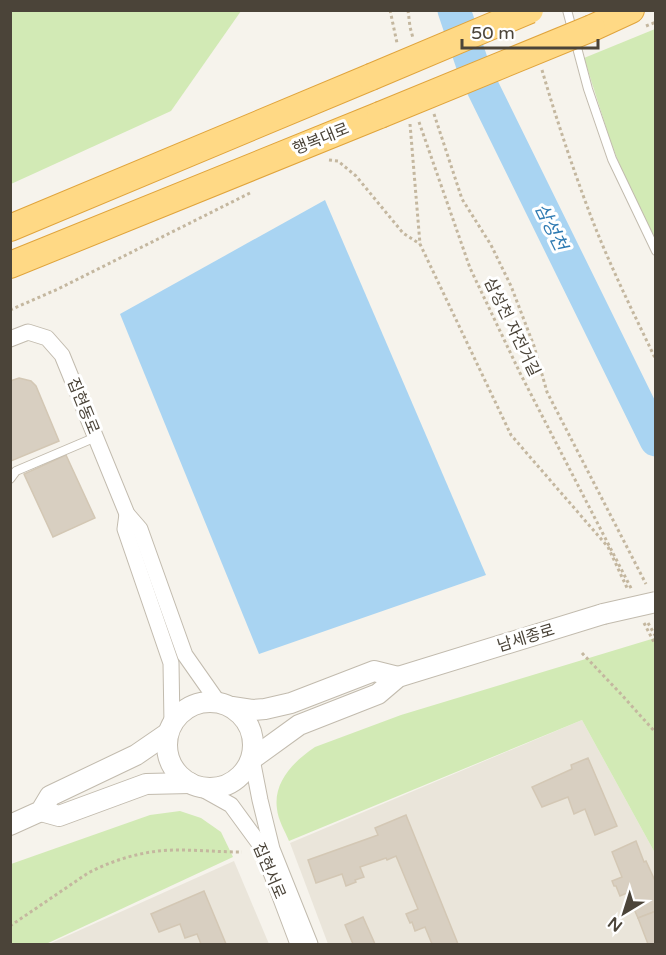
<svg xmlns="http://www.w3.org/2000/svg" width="666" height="955" font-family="'Varela Round','Noto Sans KR',sans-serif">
<rect width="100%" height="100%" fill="#f6f3ec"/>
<g fill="#eae5da">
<polygon points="582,720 655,853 655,944 328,944 290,843"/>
<polygon points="234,861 269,944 49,944"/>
</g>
<g fill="#d2eab5">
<polygon points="10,11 11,10 241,11 171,111 11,184"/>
<polygon points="655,29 655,253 611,143 584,58"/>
<path d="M 655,638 L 655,853 L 582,720 L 289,841 C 285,831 278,820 277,809 C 273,782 294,761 315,747 L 401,715 Z"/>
<polygon points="180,811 201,818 221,832 233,857 46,944 11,944 11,864 150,815"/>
</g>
<polygon fill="#a9d4f2" points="325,200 486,575 259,654 120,314"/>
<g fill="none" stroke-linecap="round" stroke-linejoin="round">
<polyline stroke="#a9d4f2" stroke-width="33" points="454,10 475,72 656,440"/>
</g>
<g fill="#d8cfc1" stroke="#d3c7b4" stroke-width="1.5">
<polygon points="19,378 31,381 36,386 59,441 11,461 10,381"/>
<polygon points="66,455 95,518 53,537 24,474"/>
<polygon points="588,758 617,826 595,835 585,809 574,814 568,797 542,807 532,787 572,769 571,765"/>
<polygon points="406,815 458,944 432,944 425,927 415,931 412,922 410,923 406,914 418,909 396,856 387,860 386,858 360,867 364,877 355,880 356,882 346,886 342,874 316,883 308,860 378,835 375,828"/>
<polygon points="636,841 644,862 646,861 656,883 656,911 638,918 627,893 620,896 616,886 614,886 612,881 622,877 612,852"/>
<polygon points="204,891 226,944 201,944 197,934 185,938 180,924 159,932 151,914"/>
<polygon points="656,911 656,944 648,944 638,918"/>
<polygon points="363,917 375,944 353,944 345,925"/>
</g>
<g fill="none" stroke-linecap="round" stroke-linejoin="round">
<defs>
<g id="service">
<polyline points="567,10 588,89 612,159 656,251"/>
<polyline points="10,479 16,471 96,437"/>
</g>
<g id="minor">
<polyline points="10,339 28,332 47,338 62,355 127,514 140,529 185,655 218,702"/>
<polyline points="127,514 125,529 171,663 172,724"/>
<polyline points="252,759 260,800 272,849 310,944"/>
<polyline points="197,786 231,805 261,846 298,944"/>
</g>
<g id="tertiary">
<circle cx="210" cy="745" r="43"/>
<polyline points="232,707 252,710 265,709 291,703 374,671 398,677"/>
<polyline points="252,759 299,725 378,694 398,677 603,614"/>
<polyline points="41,811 59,816 146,784 190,783"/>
<polyline points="10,825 41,811 50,796 136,755 168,733"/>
</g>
<g id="trunk">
<polyline points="592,28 631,10"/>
<polyline points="10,228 371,77"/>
<polyline points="10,265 380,115"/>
</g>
</defs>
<use href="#service" stroke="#c2bbae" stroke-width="10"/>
<use href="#minor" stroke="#c2bbae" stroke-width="17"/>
<use href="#tertiary" stroke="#c2bbae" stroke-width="22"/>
<use href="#trunk" stroke="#e0a43c" stroke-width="28"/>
<g stroke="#c4b79f" stroke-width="3" stroke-dasharray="3 3" stroke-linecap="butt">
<polyline points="390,10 397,43"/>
<polyline points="408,10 410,27 413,38"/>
<polyline points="646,26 656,22"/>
<path d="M 542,70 C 556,118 572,166 590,214 C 609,264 633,312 656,360"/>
<polyline points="434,114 462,199 491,245 511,286 534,346 547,392 646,584"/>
<polyline points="419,122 470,268 520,373 632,590"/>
<polyline points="410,124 420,244 511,435 608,547 628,590"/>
<polyline points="329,160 338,161 356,176 403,233 420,244"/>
<polyline points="10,310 58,289 252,192"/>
<polyline points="644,623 656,646"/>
<polyline points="648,623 656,637"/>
<polyline points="582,653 620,693 656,733"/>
<path d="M 10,926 L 88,873 C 115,859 146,850 177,850 C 199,850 220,852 242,852"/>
</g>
<use href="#service" stroke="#fff" stroke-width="8"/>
<use href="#minor" stroke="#fff" stroke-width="15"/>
<use href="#tertiary" stroke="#fff" stroke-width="20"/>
<use href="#trunk" stroke="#ffd985" stroke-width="26"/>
<defs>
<polyline id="tertiary-bridge" points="603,614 656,602"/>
<g id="trunk-bridge">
<polyline points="371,77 530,10"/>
<polyline points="380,115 592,28"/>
</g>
</defs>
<use href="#tertiary-bridge" stroke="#c2bbae" stroke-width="22" stroke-linecap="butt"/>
<use href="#trunk-bridge" stroke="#e0a43c" stroke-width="28" stroke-linecap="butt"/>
<use href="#tertiary-bridge" stroke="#fff" stroke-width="20"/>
<use href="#trunk-bridge" stroke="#ffd985" stroke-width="26"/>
</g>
<g text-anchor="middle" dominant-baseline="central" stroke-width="6" stroke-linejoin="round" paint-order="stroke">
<g font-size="16" fill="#4b4439" stroke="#fff">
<text transform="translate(321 139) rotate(-22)">행복대로</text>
<text transform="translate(512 327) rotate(64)">삼성천 자전거길</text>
<text transform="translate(83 406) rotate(68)">집현동로</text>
<text transform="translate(526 638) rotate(-17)">남세종로</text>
<text transform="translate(269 871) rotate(67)">집현서로</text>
</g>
<g font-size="18" font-style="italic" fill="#2e7ab2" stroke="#fff">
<text transform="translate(551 227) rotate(64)">삼성천</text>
</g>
</g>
<rect width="666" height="955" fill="none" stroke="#4b4439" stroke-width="24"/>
<g transform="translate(624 913) rotate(218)" stroke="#ffffff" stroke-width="4.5" paint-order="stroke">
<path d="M0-4.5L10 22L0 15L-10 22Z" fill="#4b4439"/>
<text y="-9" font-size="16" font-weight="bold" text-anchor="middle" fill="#4b4439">N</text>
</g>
<path d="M462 39v9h136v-9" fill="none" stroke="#4b4439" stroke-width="3"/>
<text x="471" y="39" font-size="18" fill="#4b4439" stroke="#ffffff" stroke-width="4.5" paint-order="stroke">50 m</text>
</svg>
